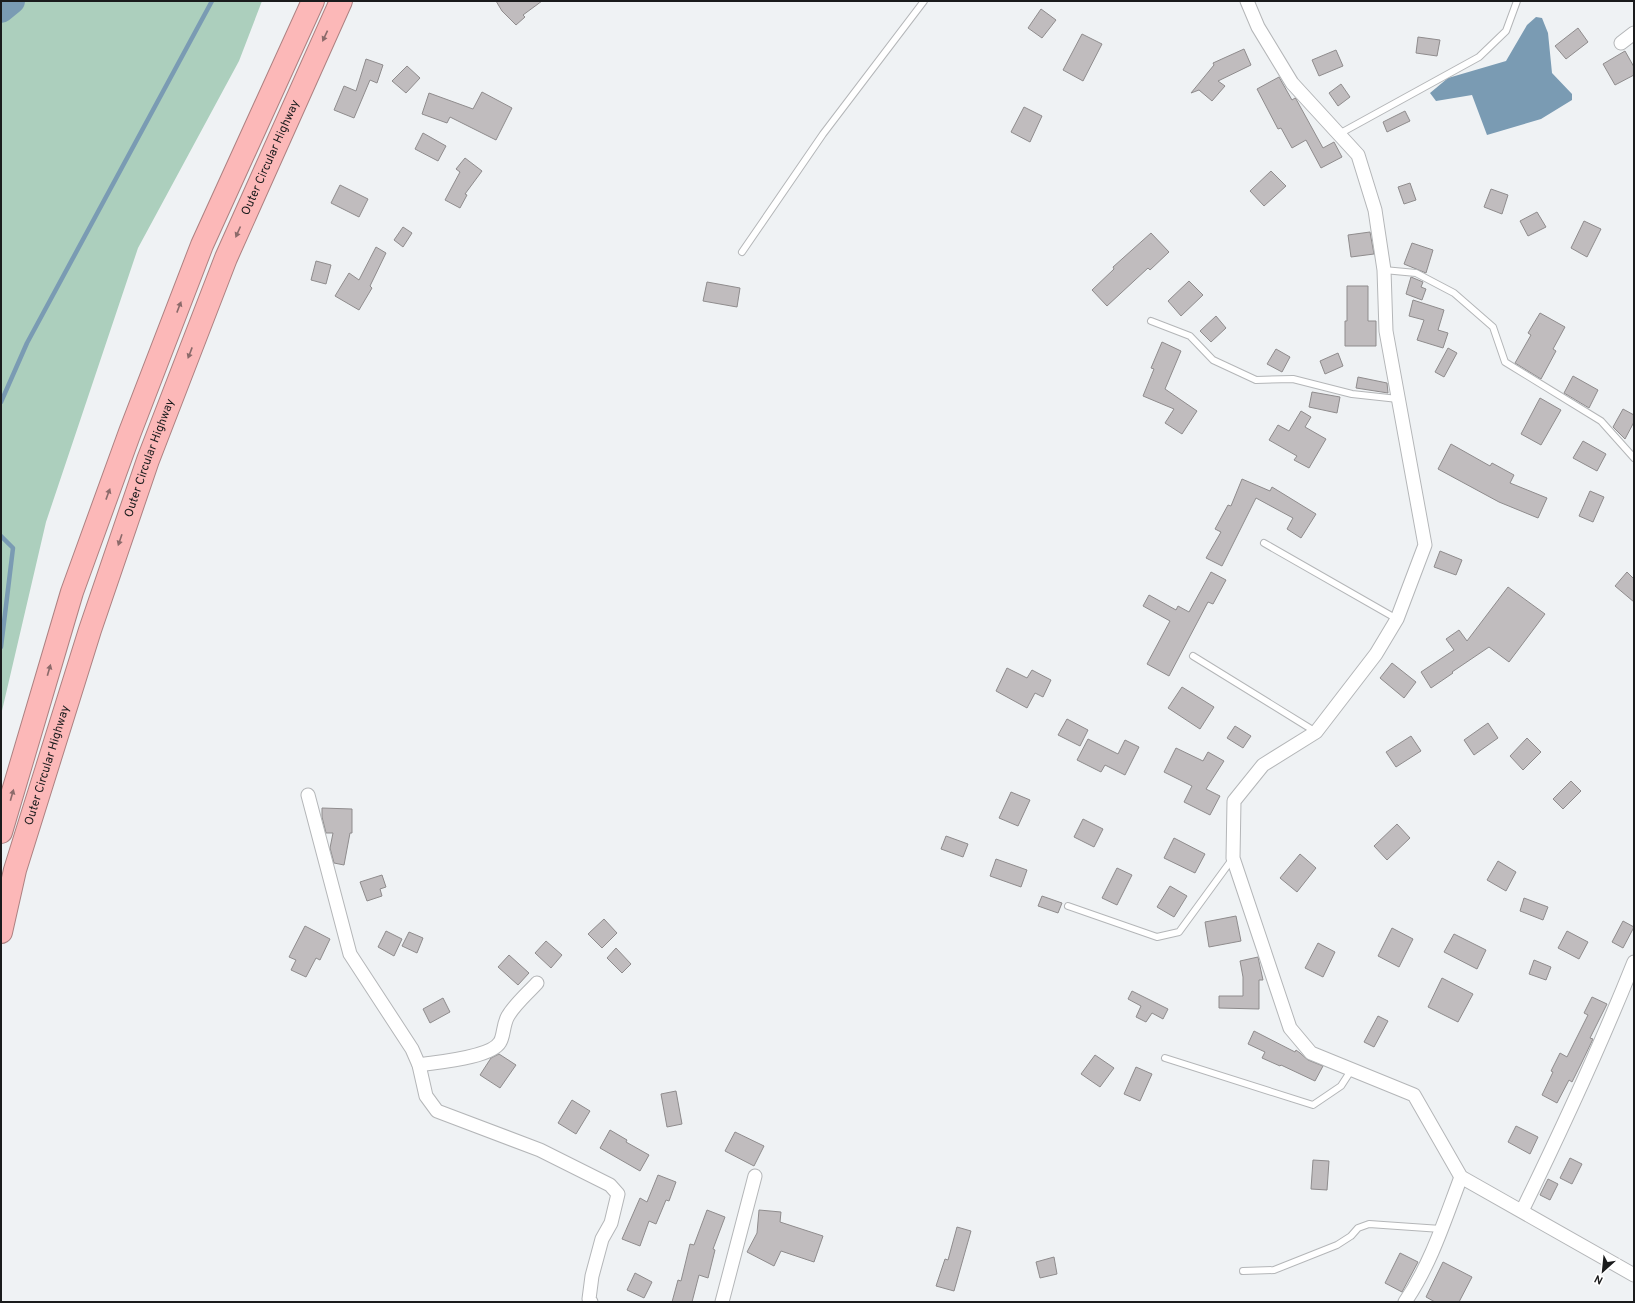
<svg xmlns="http://www.w3.org/2000/svg" width="1635" height="1303" font-family="Overpass,sans-serif">
<rect width="100%" height="100%" fill="#eff2f4"/>
<polygon fill="#accfbd" points="1,1 262,1 239,61 138,248 46,522 1,715"/>
<polygon fill="#7a9bb3" points="1536,17 1542,18 1548,33 1552,73 1572,94 1572,100 1541,119 1487,135 1472,95 1436,101 1430,93 1448,78 1506,61 1527,25"/>
<g fill="none" stroke-linecap="round" stroke-linejoin="round">
<g stroke="#7a9bb3" stroke-width="4.5">
<polyline points="1,402 27,343 212,1"/>
<polyline points="1,536 13,548 1,647"/>
</g>
<polyline stroke="#7a9bb3" stroke-width="26" points="1,10 12,1"/>
</g>
<g fill="#c0bcbe" stroke="#8f8c8d">
<polygon points="496,1 542,1 523,15 525,17 516,25 502,11"/>
<polygon points="1041,9 1056,20 1042,38 1028,28"/>
<polygon points="1578,28 1588,42 1566,59 1555,46"/>
<polygon points="1082,34 1102,44 1083,81 1063,70"/>
<polygon points="1418,37 1440,40 1437,56 1416,53"/>
<polygon points="1244,49 1251,65 1218,81 1225,86 1212,101 1199,90 1191,93 1214,65 1213,63"/>
<polygon points="1336,50 1343,66 1319,76 1312,60"/>
<polygon points="1625,51 1634,67 1634,75 1615,85 1603,64"/>
<polygon points="366,59 383,65 377,83 370,80 354,118 334,110 344,86 356,91"/>
<polygon points="407,66 420,78 406,93 392,81"/>
<polygon points="1279,77 1292,100 1295,98 1296,99 1323,148 1334,142 1342,157 1321,168 1306,140 1292,148 1281,128 1278,129 1257,89"/>
<polygon points="1341,84 1350,97 1338,106 1329,93"/>
<polygon points="482,92 512,108 496,140 450,117 447,123 422,114 429,93 473,109"/>
<polygon points="1024,107 1042,116 1030,142 1011,132"/>
<polygon points="1405,111 1410,121 1387,132 1383,122"/>
<polygon points="423,133 446,146 438,161 415,149"/>
<polygon points="465,158 482,171 465,194 467,195 460,208 445,200 460,172 456,169"/>
<polygon points="1271,171 1286,186 1264,206 1250,191"/>
<polygon points="1410,183 1416,200 1404,204 1398,187"/>
<polygon points="340,185 368,199 359,217 331,203"/>
<polygon points="1491,189 1508,195 1502,214 1484,207"/>
<polygon points="1537,212 1546,227 1528,236 1520,221"/>
<polygon points="1584,221 1601,229 1587,257 1571,248"/>
<polygon points="403,227 412,233 403,247 394,240"/>
<polygon points="1370,232 1374,254 1351,257 1348,235"/>
<polygon points="1151,233 1169,252 1150,270 1148,268 1107,306 1092,290 1114,269 1113,267"/>
<polygon points="1412,243 1433,250 1426,273 1404,264"/>
<polygon points="376,247 386,253 370,286 372,288 359,310 335,296 349,273 359,280"/>
<polygon points="316,261 331,265 326,284 311,280"/>
<polygon points="1411,277 1423,282 1421,287 1426,289 1422,300 1406,294"/>
<polygon points="1189,281 1203,295 1181,316 1168,301"/>
<polygon points="707,282 740,288 737,307 703,301"/>
<polygon points="1347,286 1368,286 1368,321 1376,321 1376,346 1345,346 1345,321 1347,321"/>
<polygon points="1413,300 1444,310 1438,330 1448,333 1443,348 1417,340 1424,320 1409,316"/>
<polygon points="1540,313 1565,327 1553,349 1556,351 1541,379 1515,363 1531,335 1528,333"/>
<polygon points="1216,316 1226,328 1211,342 1200,331"/>
<polygon points="1162,342 1181,351 1165,389 1197,411 1182,434 1165,423 1174,409 1143,396 1154,369 1151,368"/>
<polygon points="1448,348 1457,353 1444,377 1435,372"/>
<polygon points="1276,349 1290,357 1282,372 1267,364"/>
<polygon points="1338,353 1343,366 1325,374 1320,361"/>
<polygon points="1573,376 1598,390 1589,408 1564,393"/>
<polygon points="1358,377 1387,383 1388,393 1356,388"/>
<polygon points="1312,392 1340,397 1337,413 1309,407"/>
<polygon points="1540,398 1561,410 1541,445 1521,434"/>
<polygon points="1623,409 1634,415 1634,422 1625,439 1613,427"/>
<polygon points="1301,411 1311,417 1305,427 1326,439 1309,468 1294,460 1297,456 1269,440 1278,425 1289,431"/>
<polygon points="1583,441 1606,454 1597,471 1573,458"/>
<polygon points="1451,444 1490,466 1492,463 1514,475 1510,483 1547,498 1538,518 1499,502 1438,469"/>
<polygon points="1242,479 1270,491 1272,487 1316,514 1301,538 1287,529 1293,518 1256,498 1222,566 1206,558 1221,532 1215,529 1228,505 1231,506"/>
<polygon points="1590,491 1604,497 1593,522 1579,516"/>
<polygon points="1440,551 1462,560 1456,575 1434,567"/>
<polygon points="1211,572 1226,580 1213,604 1208,602 1169,676 1147,664 1170,621 1143,606 1149,595 1176,610 1178,606 1189,612"/>
<polygon points="1627,572 1634,579 1634,602 1615,586"/>
<polygon points="1508,587 1545,614 1509,662 1489,647 1452,672 1453,673 1431,688 1421,672 1454,650 1446,639 1459,630 1467,641"/>
<polygon points="1392,663 1416,682 1404,698 1380,678"/>
<polygon points="1007,668 1027,678 1032,670 1051,680 1043,697 1035,693 1027,708 996,691"/>
<polygon points="1182,687 1214,707 1200,729 1168,708"/>
<polygon points="1067,719 1088,730 1080,746 1058,735"/>
<polygon points="1488,723 1498,738 1474,755 1464,740"/>
<polygon points="1235,726 1251,736 1243,748 1227,738"/>
<polygon points="1411,736 1421,751 1396,767 1386,752"/>
<polygon points="1527,738 1541,752 1523,770 1510,756"/>
<polygon points="1088,739 1118,754 1125,740 1139,747 1125,775 1105,765 1101,772 1077,760"/>
<polygon points="1176,748 1203,761 1208,752 1224,761 1206,789 1220,796 1210,815 1184,802 1192,786 1164,772"/>
<polygon points="1571,781 1581,791 1563,809 1553,799"/>
<polygon points="1011,792 1030,800 1018,826 999,818"/>
<polygon points="322,808 352,809 352,833 350,833 344,865 334,863 330,848 333,833 326,833 322,817"/>
<polygon points="1083,819 1103,829 1094,847 1074,837"/>
<polygon points="1397,824 1410,838 1387,860 1374,846"/>
<polygon points="946,836 968,844 963,857 941,849"/>
<polygon points="1174,838 1205,854 1195,873 1164,858"/>
<polygon points="1300,854 1316,868 1297,892 1280,878"/>
<polygon points="996,859 1027,870 1021,887 990,876"/>
<polygon points="1498,861 1516,872 1506,891 1487,880"/>
<polygon points="1117,868 1132,875 1117,905 1102,898"/>
<polygon points="382,875 386,887 380,889 382,896 367,901 360,882"/>
<polygon points="1170,886 1187,896 1174,917 1157,907"/>
<polygon points="1042,896 1062,903 1058,913 1038,906"/>
<polygon points="1524,898 1548,907 1543,920 1520,911"/>
<polygon points="1236,916 1241,941 1209,947 1205,922"/>
<polygon points="604,919 617,933 602,948 588,934"/>
<polygon points="1623,921 1634,927 1623,948 1612,942"/>
<polygon points="305,926 330,939 320,960 316,958 306,977 291,970 296,960 289,957"/>
<polygon points="1392,928 1413,939 1399,967 1378,956"/>
<polygon points="386,931 402,939 394,956 378,947"/>
<polygon points="1567,931 1588,942 1579,959 1558,948"/>
<polygon points="409,932 423,938 417,953 402,946"/>
<polygon points="1454,934 1486,950 1477,969 1444,952"/>
<polygon points="546,941 562,955 551,968 535,953"/>
<polygon points="1318,943 1335,952 1323,977 1305,968"/>
<polygon points="616,948 631,964 622,973 607,958"/>
<polygon points="509,955 529,973 518,985 498,967"/>
<polygon points="1258,957 1263,980 1259,980 1259,1009 1219,1008 1219,996 1243,996 1243,977 1240,961"/>
<polygon points="1534,960 1551,967 1546,980 1529,974"/>
<polygon points="1442,978 1473,994 1458,1022 1428,1007"/>
<polygon points="1132,991 1168,1009 1163,1019 1152,1013 1146,1022 1136,1017 1141,1006 1128,999"/>
<polygon points="1592,997 1607,1004 1590,1038 1593,1039 1581,1064 1572,1082 1569,1080 1557,1103 1542,1095 1553,1072 1551,1071 1560,1053 1567,1057 1588,1015 1584,1013"/>
<polygon points="443,998 450,1012 430,1023 423,1009"/>
<polygon points="1378,1016 1388,1021 1374,1047 1364,1042"/>
<polygon points="1254,1031 1295,1052 1296,1050 1300,1053 1308,1060 1323,1066 1315,1081 1281,1065 1280,1066 1262,1058 1265,1052 1248,1044"/>
<polygon points="499,1054 516,1065 500,1088 480,1075 491,1058"/>
<polygon points="1095,1055 1114,1068 1100,1087 1081,1074"/>
<polygon points="1136,1067 1152,1074 1140,1101 1124,1094"/>
<polygon points="676,1091 682,1124 667,1127 661,1094"/>
<polygon points="572,1100 590,1111 576,1134 558,1123"/>
<polygon points="1516,1126 1538,1137 1530,1154 1508,1142"/>
<polygon points="610,1130 627,1140 626,1142 649,1155 640,1171 600,1148"/>
<polygon points="735,1132 764,1146 754,1166 725,1151"/>
<polygon points="1570,1158 1582,1164 1572,1184 1560,1178"/>
<polygon points="1313,1160 1329,1161 1327,1190 1311,1189"/>
<polygon points="658,1175 676,1182 669,1201 666,1200 656,1224 649,1221 640,1246 622,1239 640,1198 647,1202"/>
<polygon points="1548,1179 1558,1184 1550,1200 1540,1195"/>
<polygon points="707,1210 725,1217 713,1249 715,1250 708,1278 699,1275 692,1302 672,1302 678,1280 681,1281 690,1244 694,1245"/>
<polygon points="759,1210 781,1212 780,1222 823,1236 814,1262 781,1251 774,1266 747,1252 757,1233"/>
<polygon points="957,1227 971,1231 954,1291 936,1286 945,1259 948,1260"/>
<polygon points="1400,1253 1418,1262 1402,1292 1385,1283"/>
<polygon points="1054,1257 1057,1274 1040,1278 1036,1262"/>
<polygon points="1443,1262 1472,1277 1459,1302 1435,1302 1426,1297"/>
<polygon points="635,1273 652,1282 644,1298 627,1290"/>
</g>
<g fill="none" stroke-linecap="round" stroke-linejoin="round">
<defs>
<g id="lane">
<polyline points="1339,134 1479,57 1506,31 1517,1"/>
<polyline points="742,252 823,134 924,1"/>
<polyline points="1384,270 1416,273 1454,293 1493,327 1505,362 1601,421 1634,458"/>
<polyline points="1151,321 1190,336 1213,360 1256,380 1293,379 1352,394 1398,399"/>
<polyline points="1264,543 1397,619"/>
<polyline points="1193,656 1316,732"/>
<polyline points="1068,906 1157,937 1179,932 1233,858"/>
<polyline points="1165,1058 1313,1105 1341,1086 1352,1069"/>
<polyline points="1243,1271 1274,1270 1337,1245 1351,1236 1358,1228 1369,1224 1441,1229"/>
</g>
<g id="street">
<polyline points="1247,1 1258,27 1292,83 1358,155 1375,210 1384,270 1386,331 1425,545 1397,619 1376,654 1316,732 1263,765 1234,801 1233,858 1290,1028 1311,1053 1414,1095 1461,1177 1634,1275"/>
<polyline points="1621,43 1634,33"/>
<polyline points="308,795 350,954 412,1049 419,1065 426,1096 437,1111 540,1150 610,1185 618,1194 611,1223 602,1239 592,1276 589,1299 591,1302"/>
<path d="M 419,1065 C 437,1062 491,1058 500,1042 C 504,1036 503,1024 508,1016 C 515,1004 528,993 537,983"/>
<path d="M 1522,1211 C 1562,1129 1600,1047 1634,962"/>
<polyline points="722,1302 755,1176"/>
<path d="M 1405,1302 C 1431,1264 1445,1219 1461,1177"/>
</g>
<g id="highway">
<polyline points="1,832 72,592 130,432 202,245 313,1"/>
<path id="s1" d="M 1,932 L 15,870 L 90,630 L 148,460 L 226,258 L 341,1"/>
</g>
</defs>
<use href="#lane" stroke="#b4b6b8" stroke-width="8"/>
<use href="#street" stroke="#b4b6b8" stroke-width="15"/>
<use href="#highway" stroke="#ad8181" stroke-width="24"/>
<use href="#lane" stroke="#fff" stroke-width="6"/>
<use href="#street" stroke="#fff" stroke-width="13"/>
<use href="#highway" stroke="#fcb8b8" stroke-width="22"/>
</g>
<defs><path id="oneway-solid" d="M-6-.8H1V-3.2L6.5 0L1 3.2V.8H-6Z"/></defs>
<g fill="#8b6a6a">
<use href="#oneway-solid" transform="translate(325 36) rotate(115)"/>
<use href="#oneway-solid" transform="translate(238 232) rotate(114)"/>
<use href="#oneway-solid" transform="translate(179 307) rotate(-69)"/>
<use href="#oneway-solid" transform="translate(190 353) rotate(111)"/>
<use href="#oneway-solid" transform="translate(108 494) rotate(-70)"/>
<use href="#oneway-solid" transform="translate(120 540) rotate(109)"/>
<use href="#oneway-solid" transform="translate(49 670) rotate(-74)"/>
<use href="#oneway-solid" transform="translate(12 795) rotate(-74)"/>
</g>
<g text-anchor="middle" dominant-baseline="central" stroke-width="3" stroke-linejoin="round" paint-order="stroke">
<g font-size="12" fill="#1a1b1c" stroke="#fff">
<text stroke="none"><textPath href="#s1" startOffset="821">Outer Circular Highway</textPath></text>
<text stroke="none"><textPath href="#s1" startOffset="497">Outer Circular Highway</textPath></text>
<text stroke="none"><textPath href="#s1" startOffset="173">Outer Circular Highway</textPath></text>
</g>
</g>
<rect width="1635" height="1303" fill="none" stroke="#1a1b1c" stroke-width="4"/>
<g transform="translate(1603 1271) rotate(207)" stroke="#ffffff" stroke-width="3" paint-order="stroke">
<path d="M0-3L7 15L0 10L-7 15Z" fill="#1a1b1c"/>
<text y="-6" font-size="11" font-weight="bold" text-anchor="middle" fill="#1a1b1c">N</text>
</g>
</svg>
